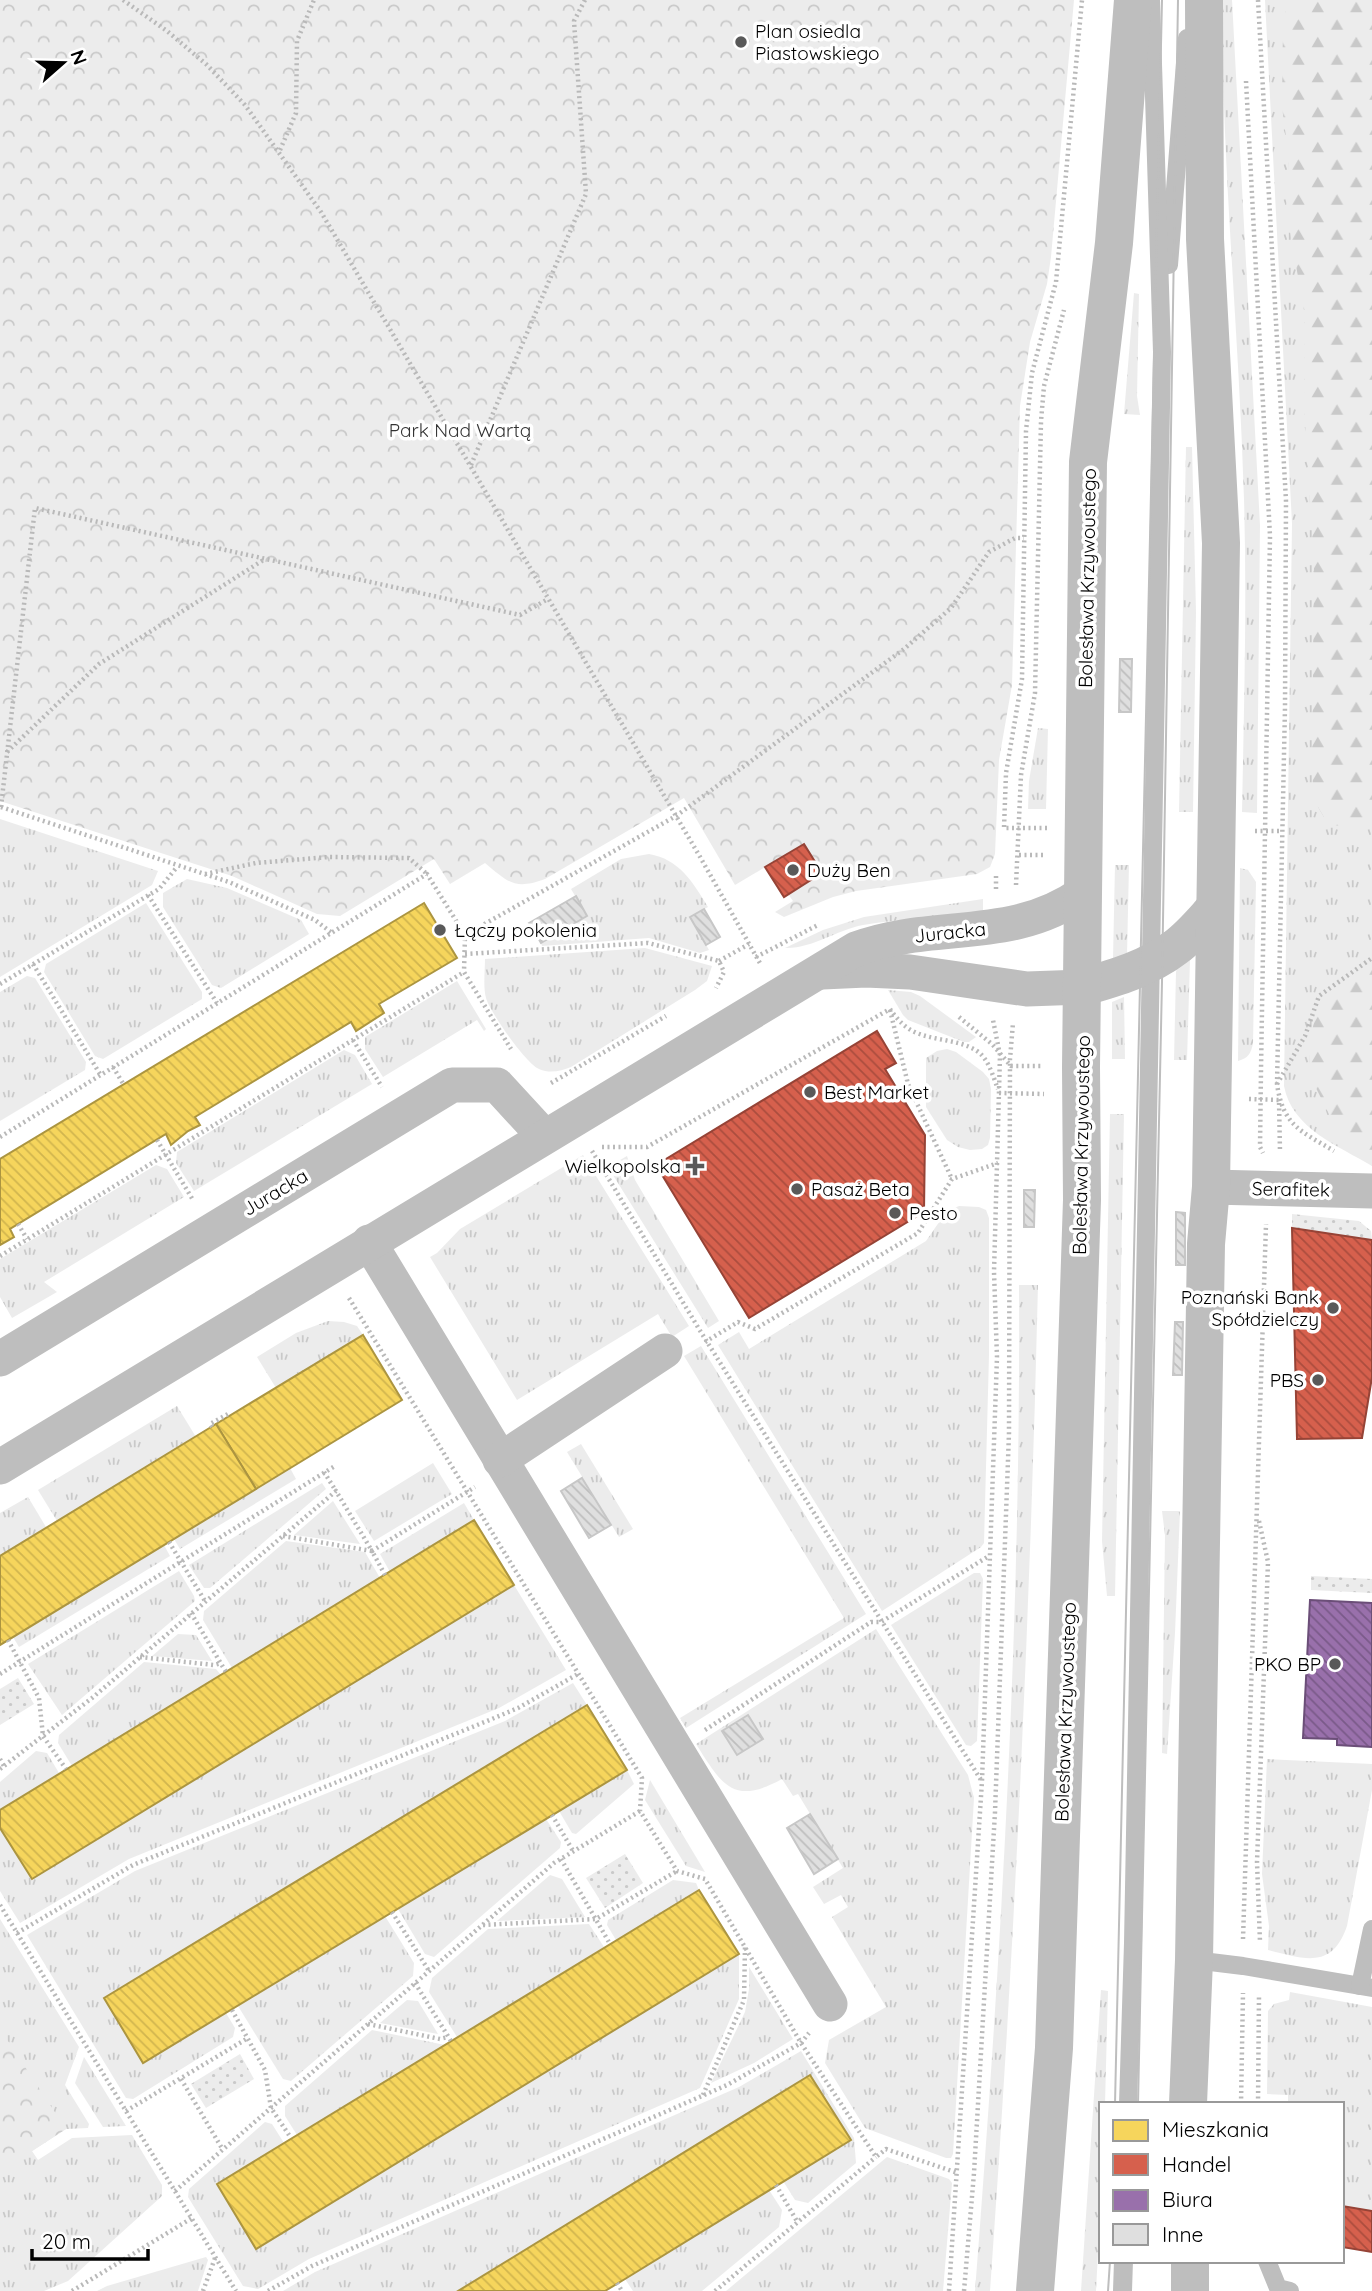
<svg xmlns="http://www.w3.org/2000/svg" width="1372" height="2291" font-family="Quicksand,sans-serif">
<defs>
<pattern id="grass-tufts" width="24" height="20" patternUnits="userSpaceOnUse" patternTransform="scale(1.75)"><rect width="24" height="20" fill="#ececec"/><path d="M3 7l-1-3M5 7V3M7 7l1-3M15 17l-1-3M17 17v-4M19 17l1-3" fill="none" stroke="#c9c9c9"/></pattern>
<pattern id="forest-firs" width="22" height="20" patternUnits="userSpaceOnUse" patternTransform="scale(1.75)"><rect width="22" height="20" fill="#ececec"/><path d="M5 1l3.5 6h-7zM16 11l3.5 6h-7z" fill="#c9c9c9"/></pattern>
<pattern id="park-crowns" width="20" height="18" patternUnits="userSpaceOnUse" patternTransform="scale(1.75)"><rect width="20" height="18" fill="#ececec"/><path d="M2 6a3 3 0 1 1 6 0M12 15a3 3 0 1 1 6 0" fill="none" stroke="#c9c9c9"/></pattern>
<pattern id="garden-dots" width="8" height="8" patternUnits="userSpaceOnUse" patternTransform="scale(1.75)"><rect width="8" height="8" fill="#ececec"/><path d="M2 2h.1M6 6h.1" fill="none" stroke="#c9c9c9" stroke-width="1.8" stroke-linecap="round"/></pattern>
<pattern id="homes-back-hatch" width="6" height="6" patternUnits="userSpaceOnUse" patternTransform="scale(1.75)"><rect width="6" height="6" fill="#f6d55c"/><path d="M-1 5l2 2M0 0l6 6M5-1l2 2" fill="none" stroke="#d1b54e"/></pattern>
<pattern id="shops-back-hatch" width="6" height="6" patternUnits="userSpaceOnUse" patternTransform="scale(1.75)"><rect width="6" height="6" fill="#d6604d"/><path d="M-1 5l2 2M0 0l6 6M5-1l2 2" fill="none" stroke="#ab4d3e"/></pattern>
<pattern id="offices-back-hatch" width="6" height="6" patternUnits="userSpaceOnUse" patternTransform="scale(1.75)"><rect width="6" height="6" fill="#9970ab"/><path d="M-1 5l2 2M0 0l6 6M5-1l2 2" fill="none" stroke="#7a5a89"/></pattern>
<pattern id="building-back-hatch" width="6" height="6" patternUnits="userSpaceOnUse" patternTransform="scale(1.75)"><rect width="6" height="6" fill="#dfdfdf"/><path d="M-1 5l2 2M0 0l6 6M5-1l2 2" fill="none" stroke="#bebebe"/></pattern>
</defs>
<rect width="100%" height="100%" fill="#fff"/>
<g fill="url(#grass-tufts)">
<path d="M 1222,0 L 1232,0 L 1260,525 L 1257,813 L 1242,812 C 1244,708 1247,603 1244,499 C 1239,332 1222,167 1222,0 Z"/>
<path d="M 1265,0 L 1372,0 L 1372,1166 C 1339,1146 1292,1129 1284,1086 L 1292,524 Z"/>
<polygon points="1134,293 1139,294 1137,396 1140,415 1124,414"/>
<polygon points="1186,447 1192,447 1196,612 1193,812 1179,812"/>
<polygon points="1038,728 1048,729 1046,809 1028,809 1029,781"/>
<polygon points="0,819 158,871 152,885 0,977"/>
<path d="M 649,854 C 679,859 693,882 708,907 L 691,917 L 709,950 L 700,953 L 649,938 L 542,946 L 541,943 L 587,916 L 571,889 L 621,859 Z"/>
<polygon points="1115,865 1129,865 1127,955 1113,959"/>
<path d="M 1240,868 L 1248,870 L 1256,882 L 1253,1043 C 1251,1054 1248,1058 1238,1061 Z"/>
<polygon points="187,879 227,888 301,920 309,934 221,988 212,985 163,907 163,893"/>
<path d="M 983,899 L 983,915 C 943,918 902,918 863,925 C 836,930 812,949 785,948 L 823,930 L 864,917 Z"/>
<polygon points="146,903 202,992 202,999 103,1059 95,1056 44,972 46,964"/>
<path d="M 645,948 L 712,966 L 707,981 L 695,990 L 571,1067 C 561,1071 550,1074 539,1069 C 526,1064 490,1012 486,998 C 483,987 485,971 485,959 Z"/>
<polygon points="1190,960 1187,1060 1174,1060 1176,972 1177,968"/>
<polygon points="27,976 35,978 86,1062 85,1070 0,1121 0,992"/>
<polygon points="457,981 486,1029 484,1031 477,1020 383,1077 365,1049 365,1037"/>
<polygon points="888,990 911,992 920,996 976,1037 969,1042 964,1042 908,1020 903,1015"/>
<polygon points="1124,997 1125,1059 1112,1059 1112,1002"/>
<polygon points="947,1049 956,1052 983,1072 989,1079 991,1089 990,1138 988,1145 982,1149 970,1150 958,1147 947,1140 926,1107 926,1058 937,1051"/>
<polygon points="344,1050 355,1055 372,1084 194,1191 176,1163 177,1152"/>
<polygon points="1110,1114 1124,1114 1115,1596 1107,1596 1102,1541"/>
<polygon points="583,1155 689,1326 672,1337 658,1314 517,1400 430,1257 437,1253 460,1229"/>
<polygon points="627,1156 635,1180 719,1321 708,1328 608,1167"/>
<polygon points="156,1165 167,1169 184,1197 44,1282 57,1292 12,1318 0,1297 0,1259"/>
<path d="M 959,1206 L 979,1207 L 986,1210 L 989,1218 L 989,1355 L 984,1543 L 981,1547 L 882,1611 L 718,1345 L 739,1332 L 749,1349 L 926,1241 C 936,1228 943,1212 959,1206 Z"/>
<path d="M 1019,1285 L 1038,1285 C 1030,1621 1014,1956 990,2291 L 975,2291 C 1001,1957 1021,1620 1019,1285 Z"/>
<polygon points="328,1321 344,1322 357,1326 363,1335 276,1388 257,1357 296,1333"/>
<polygon points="701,1346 866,1614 686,1728 680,1718 844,1618 684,1356"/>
<polygon points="177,1406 196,1437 57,1521 38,1490"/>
<polygon points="581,1444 633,1529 619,1537 567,1452"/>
<polygon points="433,1463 452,1494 374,1541 355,1511"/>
<polygon points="290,1468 296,1479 180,1549 174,1539"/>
<polygon points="322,1483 326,1489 210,1588 204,1588 189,1565"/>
<polygon points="28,1497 46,1527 0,1556 0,1513"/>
<polygon points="333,1501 360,1544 294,1535"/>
<polygon points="464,1503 474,1520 390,1572 380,1554"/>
<polygon points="1162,1511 1180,1511 1175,1633 1167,1754 1162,1753 1165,1535"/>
<polygon points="286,1541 365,1552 380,1578 232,1668 203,1620 204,1611"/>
<polygon points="164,1545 170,1556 19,1647 13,1637"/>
<polygon points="179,1571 194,1596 195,1601 62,1715 28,1664"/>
<polygon points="974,1573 980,1573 983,1579 977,1741 971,1746 966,1745 891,1625"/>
<polygon points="514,1585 566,1670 499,1708 129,1859 20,1923 0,1891 0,1828 32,1879"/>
<path d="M 876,1629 L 968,1775 L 974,1798 L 953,2154 L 951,2158 L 946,2158 L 865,2128 L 825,2063 L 829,2040 L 886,2007 L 832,1917 L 848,1907 L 841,1895 L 824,1904 L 813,1887 L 843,1868 L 798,1794 L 793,1796 L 782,1779 C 733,1806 722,1785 696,1744 Z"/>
<polygon points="178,1634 196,1635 212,1661 152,1656"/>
<polygon points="144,1662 216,1669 221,1675 72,1766 58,1743 59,1735"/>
<polygon points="573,1683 587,1705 104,1998 143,2063 226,2013 235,2028 233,2037 133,2099 126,2098 27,1935 135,1871 505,1721"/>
<polygon points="36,1751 47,1753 59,1773 0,1810 0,1782"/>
<path d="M 1267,1759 L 1372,1764 L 1372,1790 L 1347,1926 C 1332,1970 1304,1959 1268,1950 L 1269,1926 L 1262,1874 Z"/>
<polygon points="627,1770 634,1784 576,1834 572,1833 559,1811"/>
<polygon points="650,1780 705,1872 686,1866 645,1800"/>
<polygon points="546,1819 561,1842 560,1848 434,1957 425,1954 398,1909"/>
<polygon points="550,1875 562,1879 585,1917 497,1921"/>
<polygon points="673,1880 696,1883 699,1890 616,1940 607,1925 608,1920"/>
<polygon points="385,1916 414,1963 413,1976 291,2081 283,2079 238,2006"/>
<polygon points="0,1919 79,2047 65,2085 89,2124 88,2128 66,2129 32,2151 38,2160 72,2138 132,2135 162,2185 162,2196 68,2281 44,2291 0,2291"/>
<polygon points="589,1924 604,1947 457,2037 429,1992 432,1978 488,1929"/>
<polygon points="739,1954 739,1999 700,2088 309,2259 258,2289 243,2286 188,2197 189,2189 265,2122 272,2124 284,2143 217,2184 257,2249"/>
<polygon points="749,1967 793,2039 754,2063 711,2083 745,2012 749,1989"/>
<polygon points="1101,1990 1108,1991 1105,2104 1101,2104 1101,2194 1096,2291 1081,2291"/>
<polygon points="1290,1992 1372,2007 1372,2211 1342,2206 1342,2104 1288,2104 1288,2095 1267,2094 1268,2011 1274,2004 1289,2000"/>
<polygon points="407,2000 418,2001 438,2034 380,2023"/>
<polygon points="372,2030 445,2045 297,2135 285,2116 285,2106"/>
<polygon points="801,2051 854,2138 856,2163 808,2203 795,2200 783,2181 850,2140 810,2075 458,2291 283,2291 315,2272 739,2087"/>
<polygon points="84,2057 126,2126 103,2127 75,2083"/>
<polygon points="887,2157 949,2179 952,2183 943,2291 726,2291"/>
<polygon points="769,2190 782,2210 779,2227 702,2291 633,2291 625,2279"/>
<polygon points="206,2257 208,2260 198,2291 97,2291 107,2286"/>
</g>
<g fill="url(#forest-firs)">
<polygon points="1288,0 1372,0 1372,823 1351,828 1328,824 1315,802 1312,775 1314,563 1304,407 1305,316 1286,209 1289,159 1282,107 1283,21"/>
<polygon points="1372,967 1372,1166 1336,1128 1311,1078 1309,1048 1317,1006 1352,973"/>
</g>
<g fill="url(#park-crowns)">
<path d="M 0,0 L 1074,0 L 1051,257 L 1047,284 L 1030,342 L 1020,406 L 1012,685 L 999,760 L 995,854 L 990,867 L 977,874 L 856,891 L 833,897 L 784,917 L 775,912 L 793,901 L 788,894 L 804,844 L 735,885 L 684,798 L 545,879 C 515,890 509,883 485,863 L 450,884 L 434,859 L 340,916 L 317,914 L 232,876 L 0,801 Z"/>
<polygon points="2,2032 66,2129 0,2172 0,2034"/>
</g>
<g fill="url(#garden-dots)">
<polygon points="1292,1214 1359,1221 1371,1231 1372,1240 1292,1228"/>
<polygon points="1311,1576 1372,1579 1372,1593 1311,1590"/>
<polygon points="18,1678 34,1704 0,1725 0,1689"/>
<polygon points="625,1854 643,1883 605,1908 586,1878"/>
<polygon points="240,2054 254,2079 206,2108 191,2084"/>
</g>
<g fill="url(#homes-back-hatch)" stroke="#ac9540" stroke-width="2">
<polygon points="424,903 457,958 379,1004 384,1013 356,1031 351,1022 195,1117 200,1125 188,1131 171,1145 166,1134 10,1229 14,1237 0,1245 0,1159"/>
<polygon points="363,1335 402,1400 256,1489 216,1424"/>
<polygon points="216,1424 256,1489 0,1645 0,1556"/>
<polygon points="474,1520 514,1585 32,1879 0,1828 0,1810"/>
<polygon points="587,1705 627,1770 143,2063 104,1998"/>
<polygon points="699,1890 739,1954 256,2249 217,2184"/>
<polygon points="810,2075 851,2140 625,2279 605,2291 458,2291"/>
</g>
<g fill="url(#shops-back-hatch)" stroke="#964336" stroke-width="2">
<polygon points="804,844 822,873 784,897 765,867"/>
<polygon points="877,1031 896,1063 885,1069 925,1135 924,1212 749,1318 656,1165"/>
<polygon points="1292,1228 1372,1240 1372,1377 1362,1438 1297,1439"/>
<polygon points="1342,2206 1372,2211 1372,2252 1342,2247"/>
</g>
<polygon fill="url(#offices-back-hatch)" stroke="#6b4e78" stroke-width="2" points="1310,1600 1372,1603 1372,1747 1337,1745 1337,1739 1303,1738"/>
<g fill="url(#building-back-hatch)" stroke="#c7c7c7" stroke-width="2">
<polygon points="1120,659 1132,659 1131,712 1119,712"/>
<polygon points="576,896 587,916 541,943 529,923"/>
<polygon points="704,909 720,937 706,945 690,917"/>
<polygon points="1024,1190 1035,1190 1034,1227 1024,1227"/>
<polygon points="1176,1212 1185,1213 1185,1265 1176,1265"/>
<polygon points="1175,1322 1183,1322 1182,1375 1173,1375"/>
<polygon points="582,1478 611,1525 589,1538 561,1491"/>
<polygon points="748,1715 763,1739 737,1755 722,1731"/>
<polygon points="810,1814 838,1859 814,1874 787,1828"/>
</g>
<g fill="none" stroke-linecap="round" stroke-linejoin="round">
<g stroke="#b9b9b9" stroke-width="4.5" stroke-dasharray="2 3.5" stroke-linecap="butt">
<polyline points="123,0 167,31 207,65 245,105 321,212 699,855 761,965"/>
<path d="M 1258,0 L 1286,501 L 1285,707 L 1277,1084 C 1283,1126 1301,1131 1334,1151"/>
<polyline points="1246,81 1270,536 1261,1070 1260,1147 1263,1153"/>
<polyline points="280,150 296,113 297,41 314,0"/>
<polyline points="471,465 586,194 574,21 585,0"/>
<polyline points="7,752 99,664 265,559"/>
<polyline points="1,807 35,508 520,615 548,599"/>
<polyline points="1,807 229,882 315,920 332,933"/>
<polyline points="1047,828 1004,828 1006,773 1022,679 1026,431 1032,373 1056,282 1082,0"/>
<polyline points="1255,831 1282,831"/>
<polyline points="1019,855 1046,855"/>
<polyline points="205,874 256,863 329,857 409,858 427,874"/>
<polyline points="1016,885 1021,775 1035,693 1041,421 1044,386 1064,310"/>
<polyline points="996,889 996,874"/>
<polyline points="148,895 217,1003"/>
<polyline points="465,935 676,816 904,649 951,608 989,552 1015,538 1024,538"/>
<polyline points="465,954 648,943 719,961 724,972 716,988"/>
<polyline points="756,957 818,925"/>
<polyline points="719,961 749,944"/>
<polyline points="33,964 100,1074"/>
<polyline points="0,984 159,889 177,867"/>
<polyline points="890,1010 908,1084 952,1179"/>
<polyline points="959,1017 992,1044 1011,1066 1043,1066"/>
<polyline points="353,1040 382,1087"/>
<polyline points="113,1067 124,1085"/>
<polyline points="551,1083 666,1016"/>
<polyline points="1277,1084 1305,1036 1319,996 1372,958"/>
<polyline points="999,1093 1044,1094"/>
<polyline points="1249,1099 1279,1100 1280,1152"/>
<polyline points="0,1137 427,874 465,935 464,972"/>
<polyline points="157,1140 193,1200"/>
<path d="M 602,1147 L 647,1147 L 890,1009 C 894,1015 899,1021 905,1026 C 924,1042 956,1037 977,1051 C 989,1059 993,1077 998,1089"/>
<polyline points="592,1151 699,1329 981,1780"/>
<polyline points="18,1224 27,1239"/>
<polyline points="0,1256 464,972 511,1049"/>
<polyline points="349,1298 642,1778 640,1811 677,1871 705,1879 801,2043 876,2157 886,2149 958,2173"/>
<polyline points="705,1342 738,1322 755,1329 918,1233 952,1179 998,1163"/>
<polyline points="212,1427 210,1424 228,1414"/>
<polyline points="324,1472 336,1491"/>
<polyline points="1259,1521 1268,1562 1257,1862 1260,1942"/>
<polyline points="283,1536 372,1551 385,1575"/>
<polyline points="169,1542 205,1601"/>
<polyline points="191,1613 226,1672"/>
<polyline points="8,1640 39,1698 43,1736 66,1769"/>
<polyline points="140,1657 214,1665 221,1663"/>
<polyline points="0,1674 335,1466"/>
<polyline points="705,1730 871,1622 881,1622 989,1556"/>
<polyline points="0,1759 4,1766"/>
<polyline points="0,1769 92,1698 336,1491 372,1551 475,1487"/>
<polyline points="552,1815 573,1851"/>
<polyline points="561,1859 610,1944"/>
<polyline points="0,1905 236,2291"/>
<polyline points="392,1912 429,1971"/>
<polyline points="483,1925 596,1919 677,1871"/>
<polyline points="17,1933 133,1865 487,1721 518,1708 578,1674"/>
<polyline points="1243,1939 1266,1224"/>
<polyline points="415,1983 451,2041"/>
<polyline points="232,2010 265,2070 271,2108 291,2138"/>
<polyline points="368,2024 440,2039 448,2037"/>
<polyline points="181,2079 223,2150"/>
<polyline points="703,2095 744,2000 745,1947"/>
<polyline points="1241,2104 1243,1993"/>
<polyline points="1258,2104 1259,1996"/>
<polyline points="126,2111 248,2038"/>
<polyline points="776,2185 798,2223"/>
<polyline points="175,2191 554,1863 640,1811"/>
<polyline points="617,2283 622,2291"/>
<polyline points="72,2291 192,2218"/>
<polyline points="203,2291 215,2258"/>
<polyline points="268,2291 312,2266 727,2085 801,2043 809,2033"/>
<polyline points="715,2291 876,2157"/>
<polyline points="949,2291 982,1781 997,1357 994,1272 1000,1055 993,1020"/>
<polyline points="964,2291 974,2173 995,1812 1009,1433 1010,1059 1013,1023"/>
</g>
<g stroke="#bebebe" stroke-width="18">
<polyline points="1169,265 1187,38"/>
<polyline points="1194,1960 1243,1966 1372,1988"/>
<polyline points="1360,1986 1372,1929"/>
<polyline points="1128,2104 1133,1943 1162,352 1151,0"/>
<polyline points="1267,2261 1278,2288 1290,2291"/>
<polyline points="1122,2291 1123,2261"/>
</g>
<g stroke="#bebebe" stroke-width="35">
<polyline points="822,972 866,970 910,972 1027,989 1083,987"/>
<polyline points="1211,1187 1372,1191"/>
<polyline points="369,1242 830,2004"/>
<polyline points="0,1359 452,1085 497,1085 544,1136"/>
<polyline points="500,1460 665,1351"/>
<path d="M 0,1467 L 856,949 C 934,920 1011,944 1083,893"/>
</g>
<g stroke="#bebebe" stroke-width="38">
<path d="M 1083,987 C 1115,978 1149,968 1176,947 C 1191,936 1203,921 1215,908"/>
<polyline points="1188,2104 1194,1960 1206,1244 1211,1187 1221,543 1205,239 1204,0"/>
<polyline points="1190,2261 1190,2291"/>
<polyline points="1035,2291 1054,2048 1082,1200 1081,1067 1088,462 1114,243 1133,0"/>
</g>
<g stroke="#bebebe" stroke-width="2">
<polyline points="1115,2104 1162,0"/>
<polyline points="1138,2104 1162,982 1178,0"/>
<polyline points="1108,2291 1110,2261"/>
<polyline points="1131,2291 1132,2261"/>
</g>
</g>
<g fill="#595959" stroke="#fff" stroke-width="2.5">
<circle cx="741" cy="42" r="7"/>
<circle cx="793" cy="870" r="7"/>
<circle cx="440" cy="930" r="7"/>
<circle cx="810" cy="1092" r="7"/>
<path d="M691.5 1155.5h7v7h7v7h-7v7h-7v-7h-7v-7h7z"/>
<circle cx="797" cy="1189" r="7"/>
<circle cx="895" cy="1213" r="7"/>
<circle cx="1333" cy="1308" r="7"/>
<circle cx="1318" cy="1380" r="7"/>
<circle cx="1335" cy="1664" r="7"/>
</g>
<g text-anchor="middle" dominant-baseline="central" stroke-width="7" stroke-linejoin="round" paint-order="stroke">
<g font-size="19" fill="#000" stroke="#fff" text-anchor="start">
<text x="755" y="31">Plan osiedla<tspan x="755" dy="22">Piastowskiego</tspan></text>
<text x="807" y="870">Duży Ben</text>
<text x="454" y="930">Łączy pokolenia</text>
<text x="824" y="1092">Best Market</text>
<text x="681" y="1166" text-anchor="end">Wielkopolska</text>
<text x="811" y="1189">Pasaż Beta</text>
<text x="909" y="1213">Pesto</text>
<text x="1319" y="1297" text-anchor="end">Poznański Bank<tspan x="1319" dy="22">Spółdzielczy</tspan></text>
<text x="1304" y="1380" text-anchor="end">PBS</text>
<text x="1321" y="1664" text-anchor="end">PKO BP</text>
</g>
<g font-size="19" fill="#333" stroke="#fff">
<text x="460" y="430">Park Nad Wartą</text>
</g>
<g font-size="19" fill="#000" stroke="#fff">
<text transform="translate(1087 578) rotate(-89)">Bolesława Krzywoustego</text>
<text transform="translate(950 932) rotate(-6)">Juracka</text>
<text transform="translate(1081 1145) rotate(-89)">Bolesława Krzywoustego</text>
<text transform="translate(1291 1189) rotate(1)">Serafitek</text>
<text transform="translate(275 1192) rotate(-31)">Juracka</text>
<text transform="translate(1065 1712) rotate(-88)">Bolesława Krzywoustego</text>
</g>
</g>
<rect x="1099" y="2102" width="245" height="161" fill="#ffffff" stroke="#999999" stroke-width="2"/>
<rect x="1113" y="2120" width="35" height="21" fill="#f6d55c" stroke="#999999" stroke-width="2"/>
<text x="1162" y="2137" font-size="21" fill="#000000">Mieszkania</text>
<rect x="1113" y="2154" width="35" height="21" fill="#d6604d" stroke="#999999" stroke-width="2"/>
<text x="1162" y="2172" font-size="21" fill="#000000">Handel</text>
<rect x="1113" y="2190" width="35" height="21" fill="#9970ab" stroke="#999999" stroke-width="2"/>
<text x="1162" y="2207" font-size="21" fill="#000000">Biura</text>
<rect x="1113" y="2224" width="35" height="21" fill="#dfdfdf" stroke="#999999" stroke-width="2"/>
<text x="1162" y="2242" font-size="21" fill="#000000">Inne</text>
<g transform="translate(63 63) rotate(70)" stroke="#ffffff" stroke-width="5" paint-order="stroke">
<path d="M0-5L12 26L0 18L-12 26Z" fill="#000000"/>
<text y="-10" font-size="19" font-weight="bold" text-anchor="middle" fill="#000000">N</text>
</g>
<path d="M32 2249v10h116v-10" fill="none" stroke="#000000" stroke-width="3.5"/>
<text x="42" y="2249" font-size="21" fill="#000000" stroke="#ffffff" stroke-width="5" paint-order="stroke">20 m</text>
</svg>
